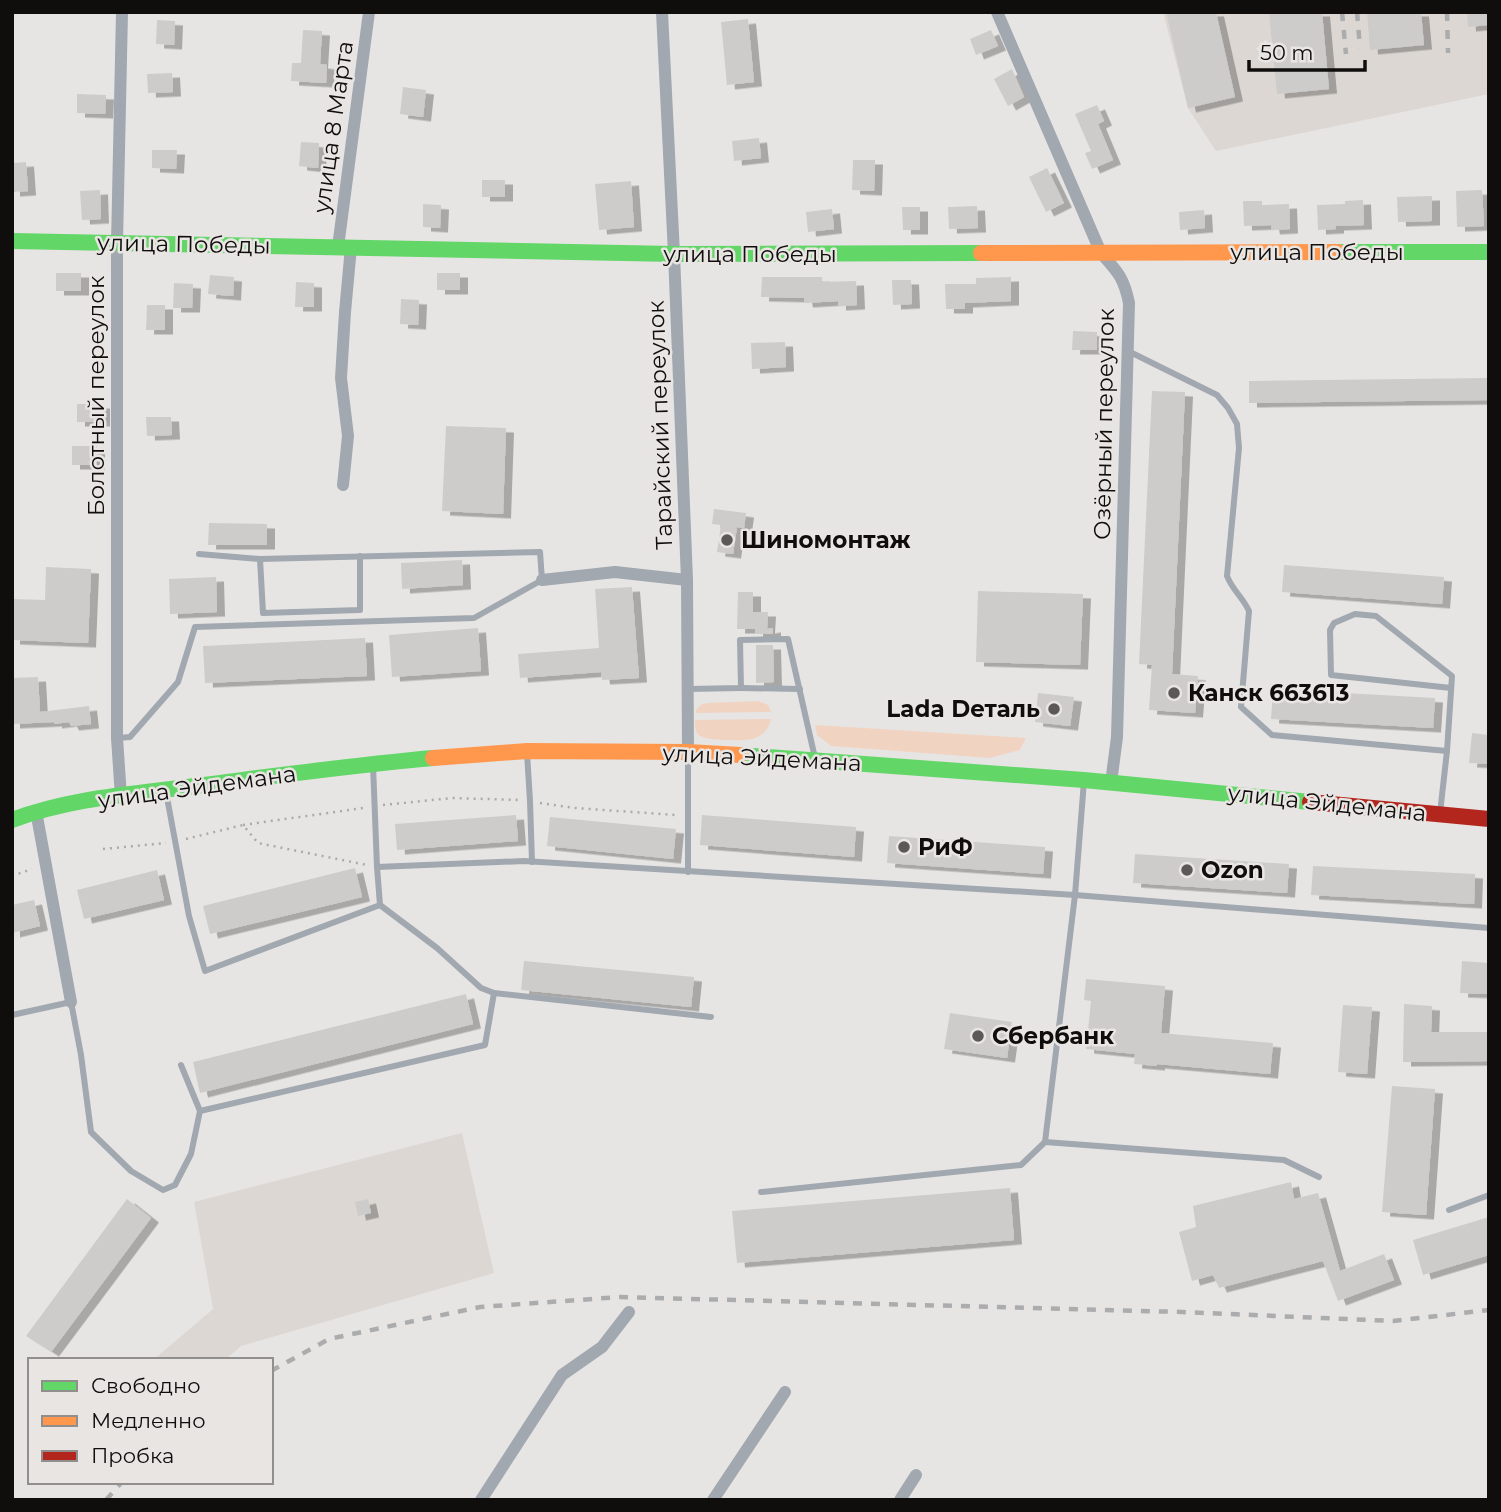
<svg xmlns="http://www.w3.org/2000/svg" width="1501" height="1512" font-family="Montserrat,sans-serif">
<defs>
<filter id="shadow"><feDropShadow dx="8" dy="4.5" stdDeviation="0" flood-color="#0004"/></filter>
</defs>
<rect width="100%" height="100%" fill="#e7e5e4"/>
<g fill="#dcd7d3">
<polygon points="1163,12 1489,12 1489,94 1216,151 1188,108"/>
<polygon points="462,1133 494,1273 241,1346 225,1360 153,1360 213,1309 194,1202"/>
</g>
<g fill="#f1d3c2">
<polygon points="758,701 768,705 771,712 696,713 696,710 702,704 708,703"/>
<path d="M 771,719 C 766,740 749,741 731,740 C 721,740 712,740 702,737 C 695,734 695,727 695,720 Z"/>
<polygon points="815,725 1026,738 1020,750 990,758 831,746 817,735"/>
</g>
<g fill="#cdcccb" filter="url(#shadow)">
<polygon points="1166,12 1216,12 1235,97 1188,108"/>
<polygon points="1269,12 1322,12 1329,89 1277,94"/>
<polygon points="1367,12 1421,12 1424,45 1370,50"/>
<polygon points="1467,12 1489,12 1489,25 1468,27"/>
<polygon points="748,19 754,82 727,85 721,22"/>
<polygon points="157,20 175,21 174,45 156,44"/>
<polygon points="303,30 322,31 320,64 327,65 326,83 291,81 292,63 301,63"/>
<polygon points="991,30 998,46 976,55 970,39"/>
<polygon points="1012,69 1024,97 1008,106 994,79"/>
<polygon points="172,73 173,92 148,93 147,74"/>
<polygon points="403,87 426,90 423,117 400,114"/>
<polygon points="77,94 106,95 105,114 77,113"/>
<polygon points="1097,105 1104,121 1098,124 1113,160 1092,169 1085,153 1091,151 1075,114"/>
<polygon points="759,138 761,158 734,161 732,141"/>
<polygon points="301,142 319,143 318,168 299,166"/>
<polygon points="152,150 177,150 176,169 152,168"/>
<polygon points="853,160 875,160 874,191 852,190"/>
<polygon points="26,162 28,191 12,192 12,163"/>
<polygon points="1047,168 1064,203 1046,212 1029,177"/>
<rect x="482" y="180" width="23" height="17"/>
<polygon points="631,181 634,227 599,230 595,184"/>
<polygon points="100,190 101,219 82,220 80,191"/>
<polygon points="1482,190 1484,226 1457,227 1456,191"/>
<polygon points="1432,196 1432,221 1398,222 1397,197"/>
<polygon points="1363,200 1364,225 1336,226 1336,229 1318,230 1317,205 1345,204 1345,201"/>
<polygon points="1243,201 1262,201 1262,205 1289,204 1290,229 1272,230 1271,225 1244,226"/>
<polygon points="423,204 441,205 440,228 423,227"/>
<polygon points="977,206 978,228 949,229 948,207"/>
<polygon points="902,207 920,207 920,230 903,230"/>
<polygon points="832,209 834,229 808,232 806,212"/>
<polygon points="1204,210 1205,228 1180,230 1179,212"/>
<rect x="56" y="273" width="25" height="18"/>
<rect x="437" y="273" width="23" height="17"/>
<polygon points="210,275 234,277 233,296 208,294"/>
<polygon points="762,277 822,277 822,282 856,281 857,305 838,306 838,301 805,303 804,298 761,297"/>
<polygon points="1011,277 1011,301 965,303 965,309 946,309 945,284 976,284 976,278"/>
<polygon points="892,280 911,280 912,304 893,305"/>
<polygon points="296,282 314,283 314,307 295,307"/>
<polygon points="174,283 193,284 192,308 173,308"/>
<polygon points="401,299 419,300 418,325 400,324"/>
<polygon points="147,305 165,305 165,330 146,330"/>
<polygon points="1073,331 1097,332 1097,350 1072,350"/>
<polygon points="785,342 786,367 752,369 751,343"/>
<polygon points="1489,378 1489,400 1249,403 1249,381"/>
<polygon points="1152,391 1185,392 1172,674 1198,676 1195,713 1149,710 1152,665 1139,664"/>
<rect x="77" y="404" width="25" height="18"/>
<polygon points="146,417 171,417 172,435 147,436"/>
<polygon points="446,426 506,428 503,514 442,511"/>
<rect x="72" y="446" width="25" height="19"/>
<polygon points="714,509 746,513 744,528 737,527 733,554 717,552 721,525 712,524"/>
<polygon points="209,523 267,524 267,545 208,545"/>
<polygon points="462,560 463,585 402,589 401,563"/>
<polygon points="1284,565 1444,577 1442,604 1282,592"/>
<polygon points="46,567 91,569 88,643 12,640 12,599 45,600"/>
<polygon points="216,577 217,612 170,614 169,579"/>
<polygon points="632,587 639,678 602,680 601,672 520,678 518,654 599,648 595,589"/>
<polygon points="978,591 1083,594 1080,665 976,662"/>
<polygon points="738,592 753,592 753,612 768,612 767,629 773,628 773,634 755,634 755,629 737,629"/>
<polygon points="478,628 481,671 392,677 389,635"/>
<polygon points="365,638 367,676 205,683 203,646"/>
<polygon points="756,645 773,645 774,682 756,683"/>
<polygon points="38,677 40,712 89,706 91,724 71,726 69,722 54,724 54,722 12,724 12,678"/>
<polygon points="1273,689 1435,698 1433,728 1271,719"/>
<polygon points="1038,693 1074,697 1070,726 1035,722"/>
<polygon points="1472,733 1489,735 1489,764 1469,763"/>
<polygon points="516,815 518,841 397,850 395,824"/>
<polygon points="702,815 856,827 854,857 700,845"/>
<polygon points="550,817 676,829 673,859 547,846"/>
<polygon points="889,836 1045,847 1043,874 887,863"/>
<polygon points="1135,854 1289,864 1287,893 1133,883"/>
<polygon points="1313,866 1475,874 1474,904 1311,895"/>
<polygon points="355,868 362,897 210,934 203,906"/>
<polygon points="157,870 164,900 84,919 77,890"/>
<polygon points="34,900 40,926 12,933 12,905"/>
<polygon points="524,961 694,977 691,1007 521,990"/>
<polygon points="1462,961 1489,963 1489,994 1460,993"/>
<polygon points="1086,979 1165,986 1161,1033 1273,1043 1270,1074 1157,1064 1157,1066 1134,1064 1135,1054 1086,1049 1091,1001 1084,1000"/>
<polygon points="466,994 473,1024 200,1093 193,1062"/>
<polygon points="1404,1004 1432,1006 1431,1032 1489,1032 1489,1061 1403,1062"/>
<polygon points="1343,1005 1372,1007 1367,1074 1338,1072"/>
<polygon points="950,1013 1012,1022 1007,1058 944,1049"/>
<polygon points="1392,1086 1435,1089 1426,1215 1382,1212"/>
<polygon points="1291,1182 1294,1199 1318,1193 1340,1271 1384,1254 1394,1280 1338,1301 1323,1261 1219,1288 1213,1275 1192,1281 1179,1232 1196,1227 1193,1206"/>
<polygon points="1010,1188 1014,1240 737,1263 732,1211"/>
<polygon points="127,1199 151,1218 51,1352 26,1336"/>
<polygon points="368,1199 371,1213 358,1216 355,1202"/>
<polygon points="1489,1217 1489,1255 1423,1275 1413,1240"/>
</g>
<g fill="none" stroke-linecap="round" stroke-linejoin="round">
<g stroke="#a8aaae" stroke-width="2.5" stroke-dasharray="2 5" stroke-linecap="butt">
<polyline points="540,803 575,808 676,815"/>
<polyline points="383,805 452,798 520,800"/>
<polyline points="243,825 363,808"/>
<polyline points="186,839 243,825 258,843 367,865"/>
<polyline points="103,849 166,843"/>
<polyline points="12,876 32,869"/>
</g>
<g stroke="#a1a8af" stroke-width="6">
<path d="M 1128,351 L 1217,395 L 1228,408 L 1237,424 L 1239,448 L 1227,576 C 1233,591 1242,596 1249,611 L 1241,707 L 1272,735 L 1447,751 L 1440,813"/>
<polyline points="260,559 263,613 360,610 360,556"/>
<polyline points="741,688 800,689"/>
<polyline points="688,689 741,688 740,640 788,639 815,758"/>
<polyline points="118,738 130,737 178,682 195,627 474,618 542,580 540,552 260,559 199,554"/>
<polyline points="1447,751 1452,676 1376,616 1355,614 1334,623 1330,630 1331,675 1451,688"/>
<polyline points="527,753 530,801 532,862"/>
<polyline points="688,754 688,872"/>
<polyline points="373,765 377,867 524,861 1075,895 1489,928"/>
<polyline points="1084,781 1075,895 1045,1142 1284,1160 1319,1177"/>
<polyline points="166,792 189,916 205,971 380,905"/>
<polyline points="377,867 380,905 437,948 481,988 494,993 711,1017"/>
<polyline points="12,1015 71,1002 81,1055 91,1132 131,1171 163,1190 175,1185 191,1154 200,1111 181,1065"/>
<polyline points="200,1111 485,1045 494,993"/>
<polyline points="761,1192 1021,1165 1045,1142"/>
<polyline points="1449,1210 1489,1195"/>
</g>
<g stroke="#a1a8af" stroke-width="12">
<polyline points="662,12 674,254 687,580 688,752"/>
<path d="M 997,12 L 1101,253 C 1118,272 1124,278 1129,303 L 1117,737 L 1111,783"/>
<polyline points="338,247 369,12"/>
<polyline points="343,485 348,436 341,378 345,312 351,247"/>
<polyline points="542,580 615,572 687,580"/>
<polyline points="121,797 117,738 117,243 122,12"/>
<polyline points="36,811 71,1002"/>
<polyline points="481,1500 562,1375 602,1347 629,1312"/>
<polyline points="713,1500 785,1392"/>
<polyline points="900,1500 916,1475"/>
</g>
<g stroke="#63d668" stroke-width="16">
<polyline points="12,241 674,254 981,253"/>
<polyline points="1338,252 1489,252"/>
<polyline points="740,755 1084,780 1310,802"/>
<path d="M 12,820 C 70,798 134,794 195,786 C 274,776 353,765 433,758"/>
</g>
<g stroke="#ff974d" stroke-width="16">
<polyline points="981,253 1338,252"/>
<polyline points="433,758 527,751 688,752 740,755"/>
</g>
<polyline stroke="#b3261e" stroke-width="16" points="1310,802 1489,819"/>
<g stroke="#abacae" stroke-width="4.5" stroke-dasharray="9 9" stroke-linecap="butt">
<polyline points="1342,12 1346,54"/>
<polyline points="1357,12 1360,48"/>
<polyline points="1447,12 1448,53"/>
<polyline points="271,1371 329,1339 480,1307 620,1297 1182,1312 1393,1321 1489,1310"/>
<polyline points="106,1500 122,1482"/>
</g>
</g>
<g fill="#5b5958" stroke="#e8e5e3" stroke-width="2.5">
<circle cx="727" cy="540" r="7"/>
<circle cx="1174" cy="693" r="7"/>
<circle cx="1054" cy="709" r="7"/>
<circle cx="904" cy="847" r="7"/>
<circle cx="1187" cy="870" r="7"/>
<circle cx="978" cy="1036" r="7"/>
</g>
<g text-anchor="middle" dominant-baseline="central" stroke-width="5" stroke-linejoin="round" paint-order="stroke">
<g font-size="23" fill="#0f0e0d" stroke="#e8e5e3">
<text transform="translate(333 127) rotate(-82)">улица 8 Марта</text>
<text transform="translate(184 244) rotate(1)">улица Победы</text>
<text x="1317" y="252">улица Победы</text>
<text x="750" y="254">улица Победы</text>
<text transform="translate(96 396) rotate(-90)">Болотный переулок</text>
<text transform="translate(1104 424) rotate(-89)">Озёрный переулок</text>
<text transform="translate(660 425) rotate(-92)">Тарайский переулок</text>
<text transform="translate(762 758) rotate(3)">улица Эйдемана</text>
<text transform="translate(197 787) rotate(-8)">улица Эйдемана</text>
<text transform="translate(1327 803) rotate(6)">улица Эйдемана</text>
</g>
<g font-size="23" font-weight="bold" fill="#0f0e0d" stroke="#e8e5e3" text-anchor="start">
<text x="741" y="540">Шиномонтаж</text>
<text x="1188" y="693">Канск 663613</text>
<text x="1040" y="709" text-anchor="end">Lada Dеталь</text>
<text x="918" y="847">РиФ</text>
<text x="1201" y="870">Ozon</text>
<text x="992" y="1036">Сбербанк</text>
</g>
</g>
<rect width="1501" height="1512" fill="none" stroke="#0f0e0d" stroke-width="28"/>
<rect x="28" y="1358" width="245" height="126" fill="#e8e5e3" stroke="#918f8d" stroke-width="2"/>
<rect x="42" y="1381" width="35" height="10" fill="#63d668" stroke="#918f8d" stroke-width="2"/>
<text x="91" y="1393" font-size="21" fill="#0f0e0d">Свободно</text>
<rect x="42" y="1416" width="35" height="10" fill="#ff974d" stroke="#918f8d" stroke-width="2"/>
<text x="91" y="1428" font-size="21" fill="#0f0e0d">Медленно</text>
<rect x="42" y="1451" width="35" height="10" fill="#b3261e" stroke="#918f8d" stroke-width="2"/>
<text x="91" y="1463" font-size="21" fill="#0f0e0d">Пробка</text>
<path d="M1249 60v10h116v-10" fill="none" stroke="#0f0e0d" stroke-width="3.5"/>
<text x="1260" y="60" font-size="21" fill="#0f0e0d" stroke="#e8e5e3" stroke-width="5" paint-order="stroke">50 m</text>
</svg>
